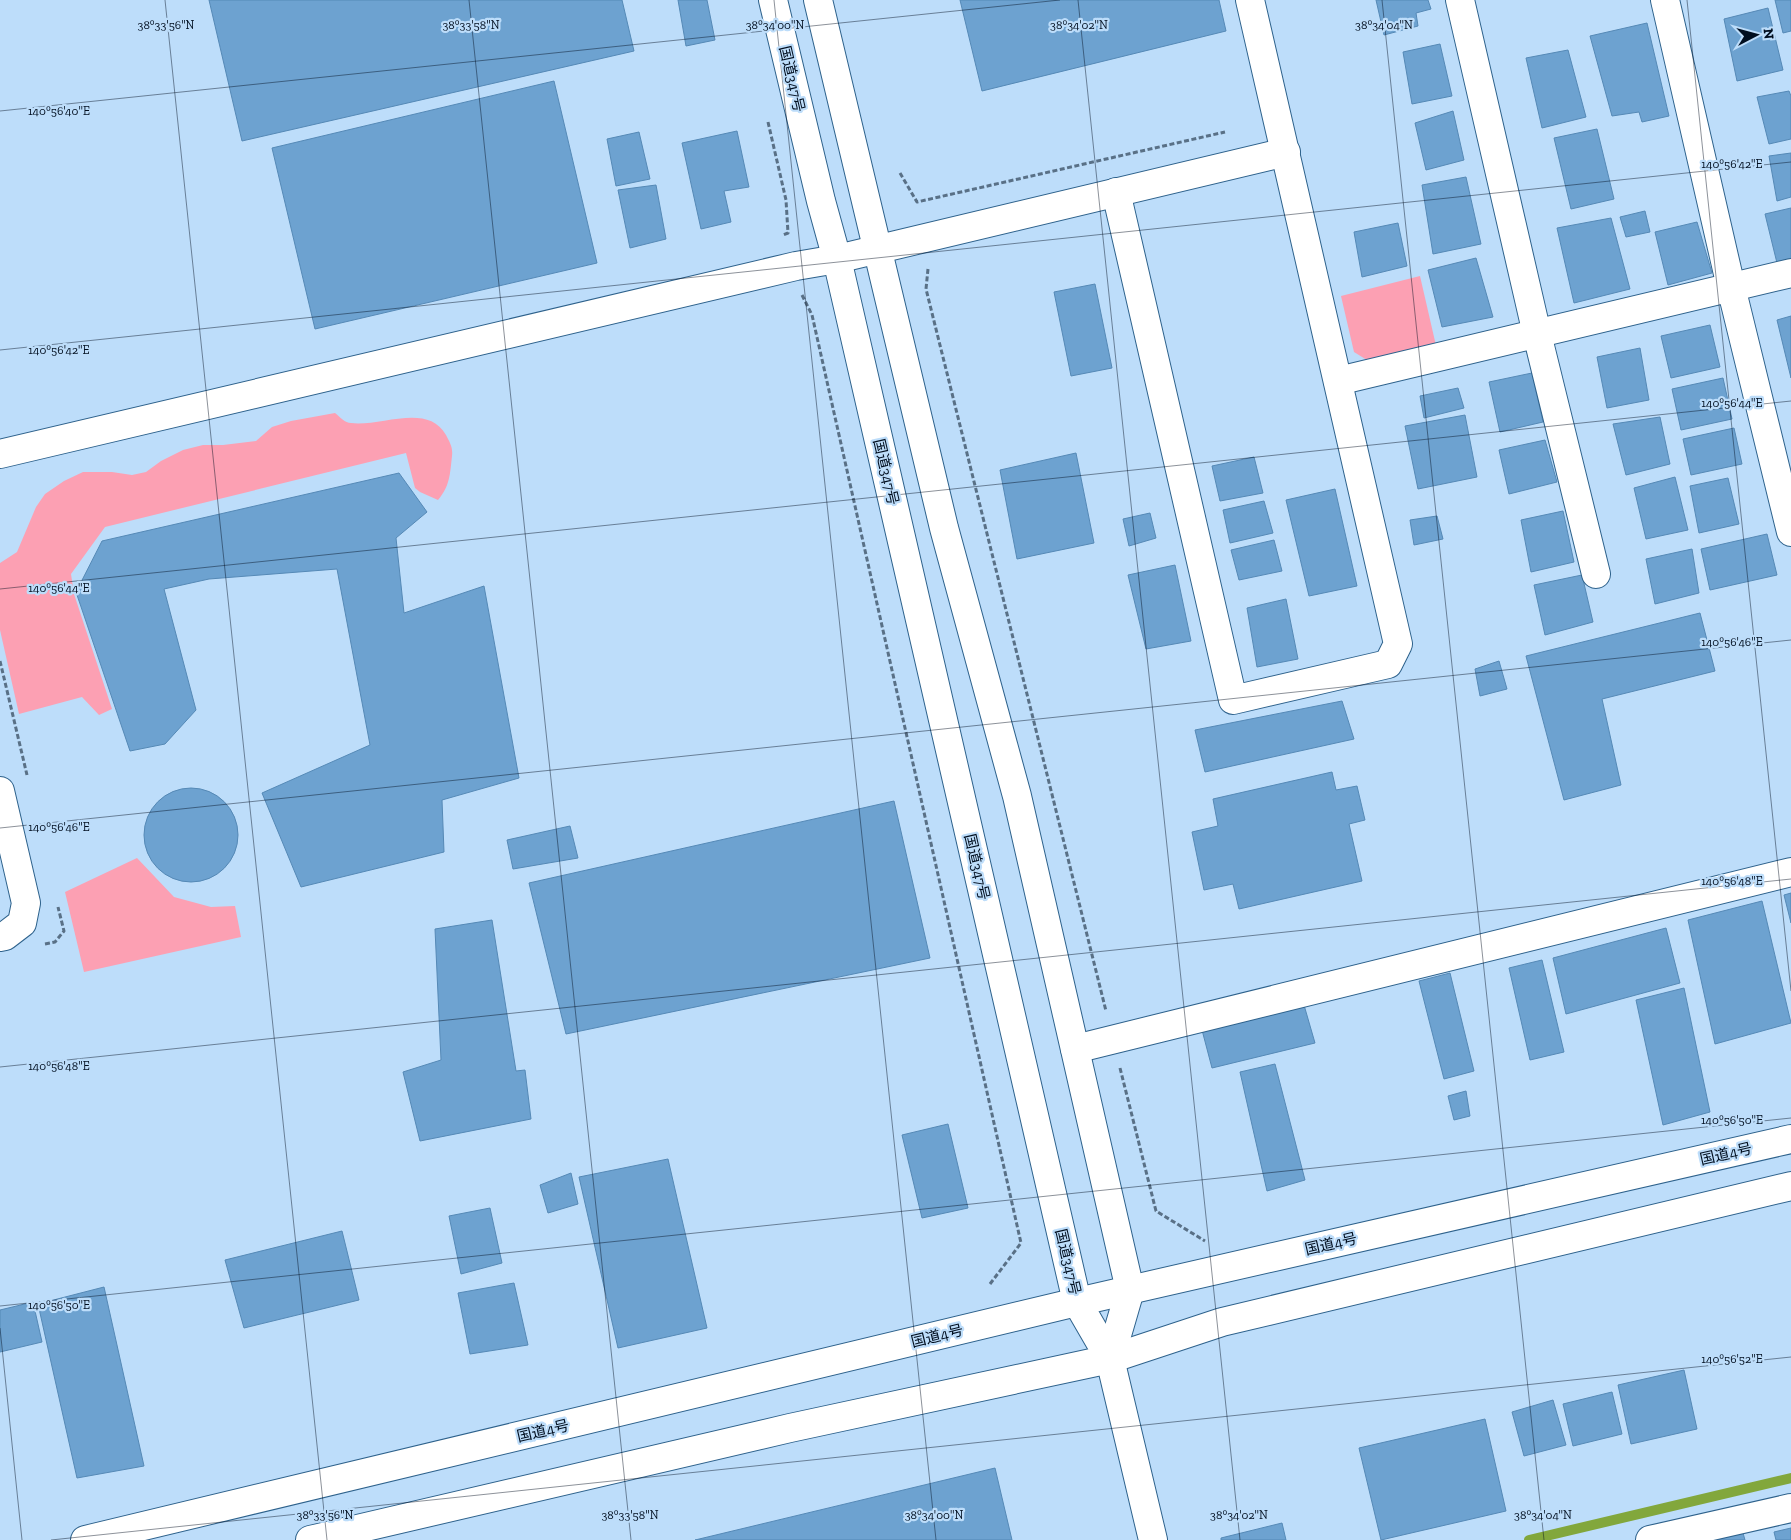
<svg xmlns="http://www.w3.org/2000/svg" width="1791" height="1540" font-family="'Zilla Slab','Noto Sans JP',serif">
<rect width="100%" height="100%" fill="#bdddfa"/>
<g fill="#fca0b3">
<polygon points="1420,276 1437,350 1375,365 1354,352 1341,296"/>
<path d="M 335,413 C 340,417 345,423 351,423 C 380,427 428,402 446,435 C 450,443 453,447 452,456 C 450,474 450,486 438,500 L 420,492 L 415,488 L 406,453 L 105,527 L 71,574 L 74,594 L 112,709 L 99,715 L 82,697 L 19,714 L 0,630 L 0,563 L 17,552 L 36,507 L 45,494 L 64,481 L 83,472 L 112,472 L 132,475 L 146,472 L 161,461 L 183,450 L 203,445 L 223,445 L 256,441 L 272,427 L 291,421 Z"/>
<polygon points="137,858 174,897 211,907 235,906 241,937 84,972 65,892"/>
</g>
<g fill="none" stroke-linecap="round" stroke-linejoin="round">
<polyline stroke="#82a73c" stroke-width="10" points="1529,1540 1791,1478"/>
</g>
<g fill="#6da2d0" stroke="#5589b6">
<polygon points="209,0 622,0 634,51 242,141"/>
<polygon points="678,0 707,0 715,40 686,46"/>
<polygon points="960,0 1219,0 1226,31 982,91"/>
<polygon points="1376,0 1428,0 1431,9 1416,13 1418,26 1384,35"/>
<polygon points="1775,0 1791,0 1791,31 1783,33"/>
<polygon points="1768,8 1783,70 1737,81 1724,19"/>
<polygon points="1647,23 1669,116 1642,122 1639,112 1612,116 1590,36"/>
<polygon points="1440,44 1452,96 1412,104 1403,52"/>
<polygon points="1568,50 1586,117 1542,128 1526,58"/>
<polygon points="554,81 597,263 315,329 272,148"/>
<polygon points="1789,91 1791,96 1791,139 1769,144 1757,97"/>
<polygon points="1453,111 1464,160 1426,170 1415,123"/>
<polygon points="1597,129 1614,199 1571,209 1554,138"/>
<polygon points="737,131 749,187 724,191 731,222 701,229 682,143"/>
<polygon points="639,132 650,179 616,186 607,139"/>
<polygon points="1791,153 1791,197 1777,201 1769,156"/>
<polygon points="1466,177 1481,244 1433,254 1422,185"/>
<polygon points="656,185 666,239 630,248 618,190"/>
<polygon points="1791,208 1791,260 1777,263 1765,214"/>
<polygon points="1645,211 1650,232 1626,237 1620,217"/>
<polygon points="1611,218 1630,289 1574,303 1557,228"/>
<polygon points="1697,222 1712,273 1668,285 1655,232"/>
<polygon points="1398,223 1407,266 1362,277 1354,232"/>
<polygon points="1476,258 1493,317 1442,327 1428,270"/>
<polygon points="1095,284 1112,368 1071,376 1054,292"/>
<polygon points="1791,316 1791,378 1777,320"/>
<polygon points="1710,325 1720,367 1671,378 1661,336"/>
<polygon points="1640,348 1649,400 1607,408 1597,357"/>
<polygon points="1532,373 1543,422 1500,432 1489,382"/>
<polygon points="1723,378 1732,419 1681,430 1672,389"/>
<polygon points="1458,388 1464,408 1424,418 1420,396"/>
<polygon points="1465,415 1477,477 1418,489 1405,426"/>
<polygon points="1660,417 1670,464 1626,475 1613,424"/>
<polygon points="1734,428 1742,464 1691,475 1683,439"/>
<polygon points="1545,440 1557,482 1509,494 1499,450"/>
<polygon points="1076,453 1094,543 1017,559 1000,470"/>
<polygon points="1254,457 1263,493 1220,501 1212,466"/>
<polygon points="399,473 427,512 396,538 404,613 484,586 519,778 442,800 444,852 301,887 262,793 370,745 337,569 209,579 164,589 196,710 165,744 130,751 76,592 102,541"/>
<polygon points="1675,477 1688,530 1646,539 1634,488"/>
<polygon points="1728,478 1739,524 1699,533 1690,486"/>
<polygon points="1335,489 1357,586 1309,596 1286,500"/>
<polygon points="1264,501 1273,533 1230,543 1223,510"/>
<polygon points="1563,511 1574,562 1531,572 1521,520"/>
<polygon points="1150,513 1156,538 1129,546 1123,519"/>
<polygon points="1437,516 1443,539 1414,545 1410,520"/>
<polygon points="1767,534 1777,575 1710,590 1701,549"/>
<polygon points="1274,540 1282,571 1239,580 1231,550"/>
<polygon points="1692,549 1699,593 1655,604 1646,559"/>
<polygon points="1175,565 1191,641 1146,649 1128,575"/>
<polygon points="1582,575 1593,622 1545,635 1534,585"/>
<polygon points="1286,599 1298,659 1257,667 1247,608"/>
<polygon points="1700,613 1715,671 1602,699 1621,785 1564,800 1526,656"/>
<polygon points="1499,661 1507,689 1480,696 1475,669"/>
<polygon points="1342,701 1354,739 1205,772 1195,730"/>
<polygon points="1332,772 1336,790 1357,786 1365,820 1349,824 1362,881 1239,909 1233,884 1204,890 1192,832 1218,826 1213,799"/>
<circle cx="191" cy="835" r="47"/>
<polygon points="894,801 930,958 566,1034 529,883"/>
<polygon points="570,826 578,858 513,869 507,840"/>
<polygon points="1791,893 1791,923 1784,895"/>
<polygon points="1762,901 1791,1023 1715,1044 1688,920"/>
<polygon points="492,920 516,1071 525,1070 531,1119 420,1141 403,1072 441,1060 435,929"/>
<polygon points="1666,928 1680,983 1566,1014 1553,958"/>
<polygon points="1542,960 1564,1052 1530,1060 1509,968"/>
<polygon points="1450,973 1474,1071 1444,1079 1419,981"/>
<polygon points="1684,988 1710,1112 1663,1125 1636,1000"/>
<polygon points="1304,1005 1315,1043 1212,1068 1202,1030"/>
<polygon points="1275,1064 1305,1180 1267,1191 1240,1072"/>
<polygon points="1466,1091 1470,1116 1454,1120 1448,1096"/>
<polygon points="948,1124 968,1208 922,1218 902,1135"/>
<polygon points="668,1159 707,1328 618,1348 579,1177"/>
<polygon points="571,1173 578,1204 548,1213 540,1185"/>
<polygon points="490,1208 502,1263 461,1274 449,1216"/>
<polygon points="342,1231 359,1300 244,1328 225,1260"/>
<polygon points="514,1283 528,1345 470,1354 458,1293"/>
<polygon points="104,1287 144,1466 77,1478 38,1304"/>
<polygon points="33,1302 42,1342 0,1352 0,1310"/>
<polygon points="1684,1370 1697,1429 1631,1444 1618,1385"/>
<polygon points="1612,1392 1622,1434 1573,1446 1563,1404"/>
<polygon points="1553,1400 1566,1445 1524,1456 1512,1412"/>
<polygon points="1485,1419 1506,1511 1381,1540 1359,1448"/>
<polygon points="995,1468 1012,1540 695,1540"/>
<polygon points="1282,1523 1286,1540 1221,1540 1221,1538"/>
<polygon points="1791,1528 1791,1540 1776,1540 1774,1532"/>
<polygon points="1743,1533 1745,1540 1715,1540"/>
</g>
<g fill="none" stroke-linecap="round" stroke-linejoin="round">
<defs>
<g id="minor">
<polyline points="1460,0 1537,334 1596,574"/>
<polyline points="1665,0 1731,287 1791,532"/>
<polyline points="1116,192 1233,700 1388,664 1398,644 1250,0"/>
<polyline points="1338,381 1791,273"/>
<polyline points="0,454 796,266 837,259 1286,152"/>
<polyline points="0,791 26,903 22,923 5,936 0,937"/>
<polyline points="1075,1049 1791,872"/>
<polyline points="1110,1359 1153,1540"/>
<polyline points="1650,1540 1791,1508"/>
</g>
<g id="highway">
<polyline points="773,0 821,201 837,259 1077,1302 1110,1359"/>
<polyline points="818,0 944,528 1017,796 1130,1290 1110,1359"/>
<polyline points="85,1540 1077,1302 1791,1139"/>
<polyline points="310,1540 790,1428 1110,1359 1222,1322 1791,1186"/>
</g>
</defs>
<use href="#minor" stroke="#2e628c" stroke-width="30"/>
<use href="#highway" stroke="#2e628c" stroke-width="30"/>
<g stroke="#597086" stroke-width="3" stroke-dasharray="5 2.5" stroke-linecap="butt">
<polyline points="768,122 786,200 788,233 783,235"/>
<polyline points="900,173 917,202 1225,132"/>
<polyline points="928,269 926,289 1106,1011"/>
<polyline points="802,295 812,315 1021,1243 990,1284"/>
<polyline points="0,661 27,775"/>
<polyline points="45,944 55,942 64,931 58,907"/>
<polyline points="1120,1068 1156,1211 1205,1241"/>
</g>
<use href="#minor" stroke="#fff" stroke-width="28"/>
<use href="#highway" stroke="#fff" stroke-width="28"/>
</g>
<path fill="none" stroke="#000e1f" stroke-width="1" stroke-opacity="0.45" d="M 165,0 L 327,1540M 469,0 L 631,1540M 774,0 L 936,1540M 1078,0 L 1240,1540M 1382,0 L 1544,1540M 1687,0 L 1791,991M 0,111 L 1060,0M 0,350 L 1791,162M 0,589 L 1791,401M 0,828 L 1791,640M 0,1067 L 1791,879M 0,1306 L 1791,1118M 0,1328 L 22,1540M 51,1540 L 1791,1357"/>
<g text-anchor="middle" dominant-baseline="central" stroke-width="4.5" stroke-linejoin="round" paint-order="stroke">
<g font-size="15" fill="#000e1f" stroke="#bdddfa">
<text transform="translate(792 79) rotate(77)">国道347号</text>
<text transform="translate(886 472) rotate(77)">国道347号</text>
<text transform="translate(977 867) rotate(77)">国道347号</text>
<text transform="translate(1726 1154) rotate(-13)">国道4号</text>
<text transform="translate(1331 1244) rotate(-13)">国道4号</text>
<text transform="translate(1068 1262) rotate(77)">国道347号</text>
<text transform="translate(937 1336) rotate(-14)">国道4号</text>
<text transform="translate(543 1431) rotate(-13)">国道4号</text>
</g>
</g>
<g font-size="12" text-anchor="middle" fill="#000e1f" stroke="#bdddfa" stroke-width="4.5" stroke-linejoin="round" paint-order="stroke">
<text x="166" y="29">38°33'56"N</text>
<text x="471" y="29">38°33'58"N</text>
<text x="775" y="29">38°34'00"N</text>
<text x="1079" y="29">38°34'02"N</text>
<text x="1384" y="29">38°34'04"N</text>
<text x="59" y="115">140°56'40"E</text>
<text x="1732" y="168">140°56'42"E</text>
<text x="59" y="354">140°56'42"E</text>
<text x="1732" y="407">140°56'44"E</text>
<text x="59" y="592">140°56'44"E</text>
<text x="1732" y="646">140°56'46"E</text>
<text x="59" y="831">140°56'46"E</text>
<text x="1732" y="885">140°56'48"E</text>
<text x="59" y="1070">140°56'48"E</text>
<text x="1732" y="1124">140°56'50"E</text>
<text x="59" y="1309">140°56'50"E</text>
<text x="1732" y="1363">140°56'52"E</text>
<text x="325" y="1519">38°33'56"N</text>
<text x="630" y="1519">38°33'58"N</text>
<text x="934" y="1519">38°34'00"N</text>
<text x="1239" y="1519">38°34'02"N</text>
<text x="1543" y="1519">38°34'04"N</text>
</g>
<g transform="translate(1756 35) rotate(84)" stroke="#bdddfa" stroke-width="4" paint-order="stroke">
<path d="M0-4L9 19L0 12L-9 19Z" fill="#000e1f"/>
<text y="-8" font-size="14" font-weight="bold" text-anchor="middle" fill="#000e1f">N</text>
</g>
</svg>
